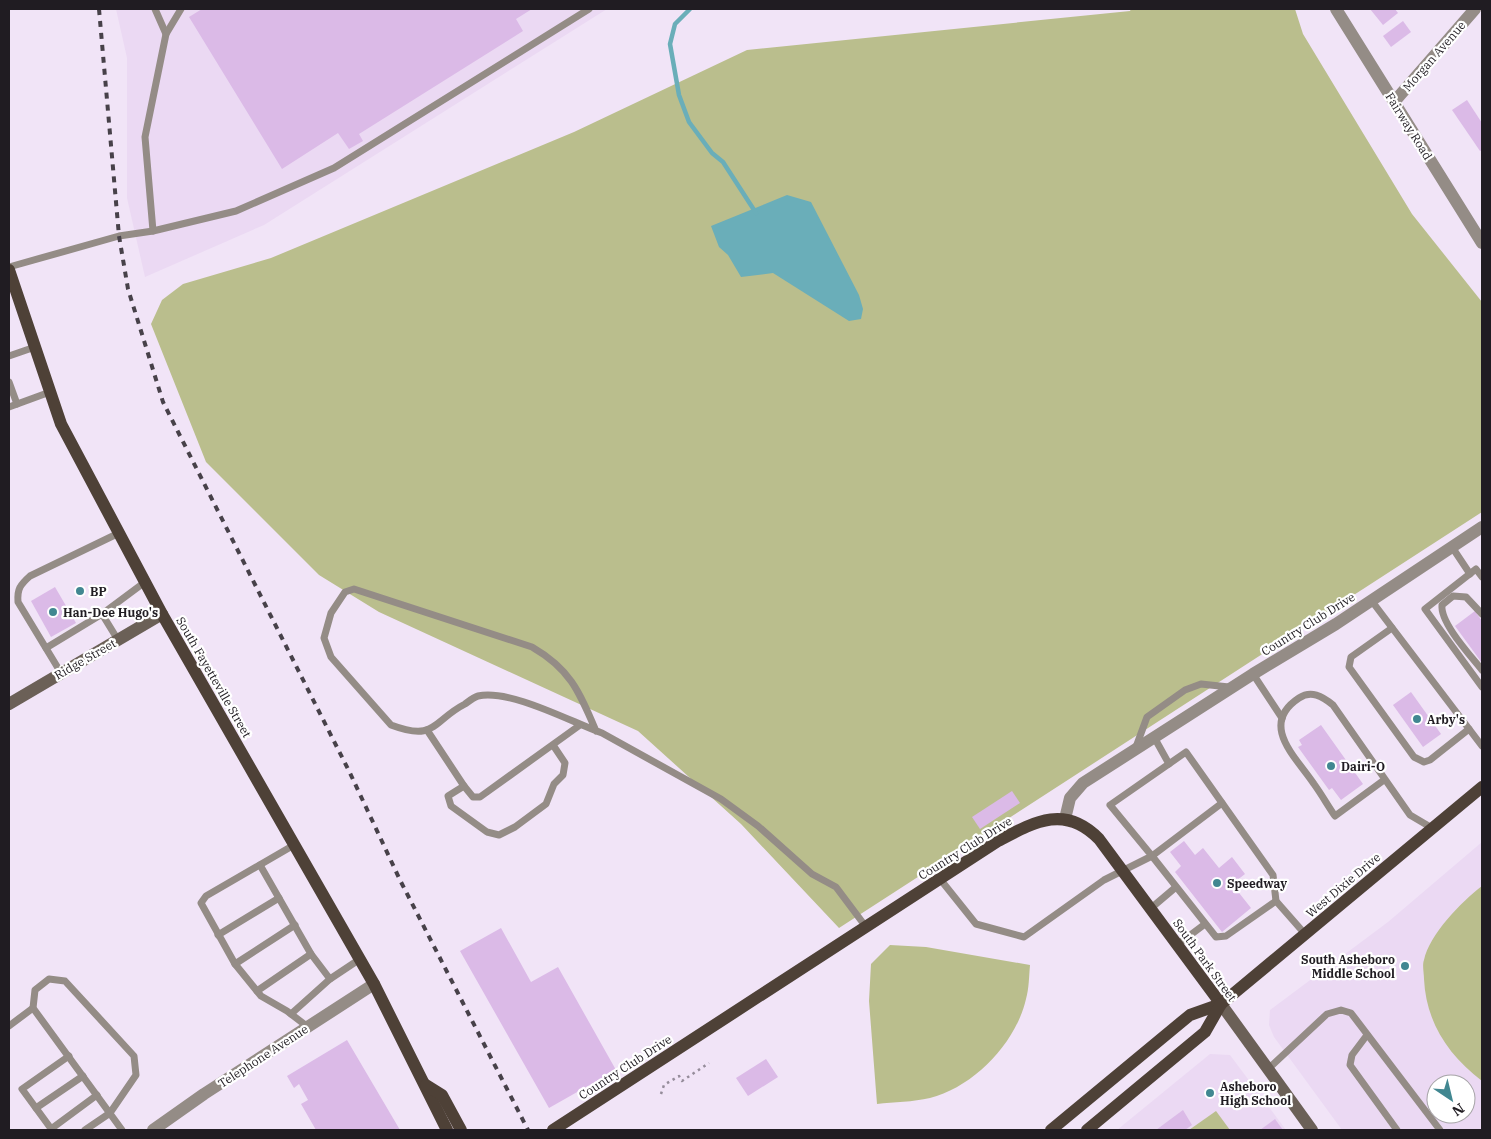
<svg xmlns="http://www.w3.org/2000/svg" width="1491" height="1139" font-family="'IBM Plex Serif',serif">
<rect width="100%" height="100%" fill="#f1e4f7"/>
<g fill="#ebd9f3" fill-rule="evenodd">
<polygon points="116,9 607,9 264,225 145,277 127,198 127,58"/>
<path d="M 1482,842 L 1482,1130 L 1342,1130 L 1274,1037 L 1269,1025 L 1270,1010 L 1388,922 ZM 1436,1084 L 1466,1084 L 1466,1114 L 1436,1114 Z"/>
<polygon points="1210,1054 1230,1055 1286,1130 1117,1130"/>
</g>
<g fill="#babe8d">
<polygon points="1131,9 1295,9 1303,34 1412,214 1482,302 1482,512 839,928 741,824 638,731 379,612 319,575 206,462 151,324 162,300 183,284 271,258 574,132 747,50 1130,11"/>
<path d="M 1482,886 L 1482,1081 C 1448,1055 1426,1022 1424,979 C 1424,973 1422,965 1424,960 C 1429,935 1462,901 1482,886 Z"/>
<path d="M 890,945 L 926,947 L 1030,965 C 1029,976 1029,989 1026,999 C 1016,1043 974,1087 930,1098 C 913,1102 894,1102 877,1104 L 869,1001 L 871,964 Z"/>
<polygon points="1216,1111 1230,1130 1189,1130"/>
</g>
<polygon fill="#6aaeb9" points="787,195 811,202 859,295 863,309 861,319 849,321 773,273 741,277 728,255 719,247 711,226"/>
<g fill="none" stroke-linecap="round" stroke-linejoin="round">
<polyline stroke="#6aaeb9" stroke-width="4.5" points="690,9 675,24 670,44 679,95 689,122 712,153 723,162 756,213"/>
</g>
<g fill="#dbbae7">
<polygon points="202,9 532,9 516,19 523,31 359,134 363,141 349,149 338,133 282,169 189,17"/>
<polygon points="1370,9 1395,9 1398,13 1383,25"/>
<polygon points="1403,21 1411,32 1391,47 1383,36"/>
<polygon points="1467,100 1482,123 1482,150 1480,151 1452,110"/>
<polygon points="55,587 76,623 51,637 31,601"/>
<polygon points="1475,611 1482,621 1482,663 1455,626"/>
<polygon points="1411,692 1441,734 1423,747 1393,705"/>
<polygon points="1321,725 1363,784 1341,800 1332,788 1329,790 1298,747 1302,745 1299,740"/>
<polygon points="1012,791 1020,803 980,829 972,817"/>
<polygon points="1184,841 1195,855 1203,848 1219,868 1232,857 1245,874 1232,884 1251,908 1222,932 1175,872 1181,866 1170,852"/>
<polygon points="501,928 531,982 558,967 616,1070 549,1108 460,951"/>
<polygon points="347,1040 400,1130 316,1130 301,1104 308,1100 299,1084 294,1088 287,1076"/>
<polygon points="766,1059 778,1077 748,1096 736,1078"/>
<polygon points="1183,1110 1192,1125 1185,1130 1156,1130"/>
<polygon points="1275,1119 1283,1130 1260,1130"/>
</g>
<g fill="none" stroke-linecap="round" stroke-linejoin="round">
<polyline stroke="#958c9a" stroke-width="2.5" stroke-dasharray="2.5 4" stroke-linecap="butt" points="661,1094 664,1085 679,1076 682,1081 709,1063"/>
<g stroke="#948c86" stroke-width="7">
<polyline points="155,9 166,34 145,137 153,231 236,211 334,168 589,9"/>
<polyline points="166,34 181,9"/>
<polyline points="9,267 119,236 153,231"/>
<polyline points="9,356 35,347"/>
<polyline points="9,382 17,404"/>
<polyline points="9,407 50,392"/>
<polyline points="1452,547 1470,574"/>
<polyline points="1482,577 1476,569 1425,609 1482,687"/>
<polyline points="1371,600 1482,746"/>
<polyline points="102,614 118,640"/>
<path d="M 1482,614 L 1466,597 L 1453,596 L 1442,605 C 1440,623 1471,656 1482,670"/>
<polyline points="1392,628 1351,657 1349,667 1414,757 1424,762 1430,760 1469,729"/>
<polyline points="46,648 102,614 145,582"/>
<path d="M 61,673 L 18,602 C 17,589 20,585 30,576 L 119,533"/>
<polyline points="1253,674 1282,718"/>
<polyline points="427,730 464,786"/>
<path d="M 596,731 C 579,691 570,669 532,647 L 354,589 L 345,592 L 331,613 L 324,638 L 331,657 L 391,725 C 436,742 432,721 465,704 C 469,701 474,697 478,696 C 511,689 571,722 602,733 L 721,799 L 758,826 L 812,874 L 836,887 L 866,927"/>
<polyline points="1154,737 1169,764"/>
<polyline points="553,745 565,763 563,775 554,784 546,804 515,827 499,835 487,832 451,806 448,796 464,786 473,797 480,797 580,725"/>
<polyline points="1136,747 1147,717 1185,690 1201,684 1229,687"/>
<path d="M 1384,780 L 1335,816 C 1328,806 1322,795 1314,784 C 1297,758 1258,725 1299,698 C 1311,690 1322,696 1333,705 L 1410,815 L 1432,828"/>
<polyline points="1222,803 1152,856 1216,937 1226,936 1276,901"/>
<polyline points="294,845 206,896 201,903 235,964 261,996 287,1011 308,1027"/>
<polyline points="260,865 311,954 330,979"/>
<polyline points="940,879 976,924 1024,937 1104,880 1152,856 1110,805 1186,752 1273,875 1276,901 1305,934"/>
<polyline points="1150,909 1176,887"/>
<polyline points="218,935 279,898"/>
<polyline points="1177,945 1205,924"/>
<polyline points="235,964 295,925"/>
<polyline points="257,991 311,954"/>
<polyline points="291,1014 330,979 360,959"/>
<polyline points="9,1026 33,1008"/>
<polyline points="1367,1035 1352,1055 1350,1065 1397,1130"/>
<polyline points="1267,1070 1327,1014 1341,1010 1351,1013 1440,1130"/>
<polyline points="36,1108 83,1076"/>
<polyline points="51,1129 97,1095"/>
<polyline points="52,1130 22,1089 69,1056"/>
<polyline points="85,1130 110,1113 136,1075 134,1056 65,981 49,979 35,990 33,1008 122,1130"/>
</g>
<g stroke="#948c86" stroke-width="12">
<polyline points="1336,9 1482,243"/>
<polyline points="1394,102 1475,9"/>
<polyline points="1065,819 1070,798 1083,783 1253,674 1336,624 1482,527"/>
<polyline points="153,1130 204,1094 374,984"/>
</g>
<g stroke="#6b6057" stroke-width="12">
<polyline points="9,704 162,614"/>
<polyline points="1221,1004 1312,1130"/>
</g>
<g stroke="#4e4137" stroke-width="12">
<polyline points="9,270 61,424 162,614 374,984 447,1130"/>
<polyline points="426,1085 442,1095 461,1130"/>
<path d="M 553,1130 L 998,841 C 1034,822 1065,804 1099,839 L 1221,1004"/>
<polyline points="1051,1130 1190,1015 1221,1004 1482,787"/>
<polyline points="1087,1130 1205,1032 1221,1004"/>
</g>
<polyline stroke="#474149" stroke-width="4" stroke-dasharray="6 6" stroke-linecap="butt" points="99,9 119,236 128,289 163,402 350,773 400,880 528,1130"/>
</g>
<g fill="#418791" stroke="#fff" stroke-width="2">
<circle cx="80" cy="591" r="5"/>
<circle cx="53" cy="612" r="5"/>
<circle cx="1417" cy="719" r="5"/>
<circle cx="1331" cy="766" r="5"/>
<circle cx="1217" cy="883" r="5"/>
<circle cx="1405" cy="966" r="5"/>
<circle cx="1210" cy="1093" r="5"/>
</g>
<g text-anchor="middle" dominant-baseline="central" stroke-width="4.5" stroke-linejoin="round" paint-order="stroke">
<g font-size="12" fill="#201c22" stroke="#fff">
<text transform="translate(1434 56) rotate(-49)">Morgan Avenue</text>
<text transform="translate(1409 126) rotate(58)">Fairway Road</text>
<text transform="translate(1308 624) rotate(-32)">Country Club Drive</text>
<text transform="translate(85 659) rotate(-30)">Ridge Street</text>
<text transform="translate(214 677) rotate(60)">South Fayetteville Street</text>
<text transform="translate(965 848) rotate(-32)">Country Club Drive</text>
<text transform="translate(1343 885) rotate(-40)">West Dixie Drive</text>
<text transform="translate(1205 960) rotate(54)">South Park Street</text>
<text transform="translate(263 1056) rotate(-33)">Telephone Avenue</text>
<text transform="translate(625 1067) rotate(-33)">Country Club Drive</text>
</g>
<g font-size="12" font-weight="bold" fill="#201c22" stroke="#fff" text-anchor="start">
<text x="90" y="591">BP</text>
<text x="63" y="612">Han-Dee Hugo's</text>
<text x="1427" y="719">Arby's</text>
<text x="1341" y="766">Dairi-O</text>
<text x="1227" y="883">Speedway</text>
<text x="1395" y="959" text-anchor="end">South Asheboro<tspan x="1395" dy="14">Middle School</tspan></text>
<text x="1220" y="1086">Asheboro<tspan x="1220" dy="14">High School</tspan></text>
</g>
</g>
<rect width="1491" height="1139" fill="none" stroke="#201c22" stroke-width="20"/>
<g transform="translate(1451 1099) rotate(145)"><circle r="24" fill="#ffffff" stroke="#a6a4a7"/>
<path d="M0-4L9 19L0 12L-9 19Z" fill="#418791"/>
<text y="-8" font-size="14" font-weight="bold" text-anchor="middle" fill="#201c22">N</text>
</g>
</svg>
